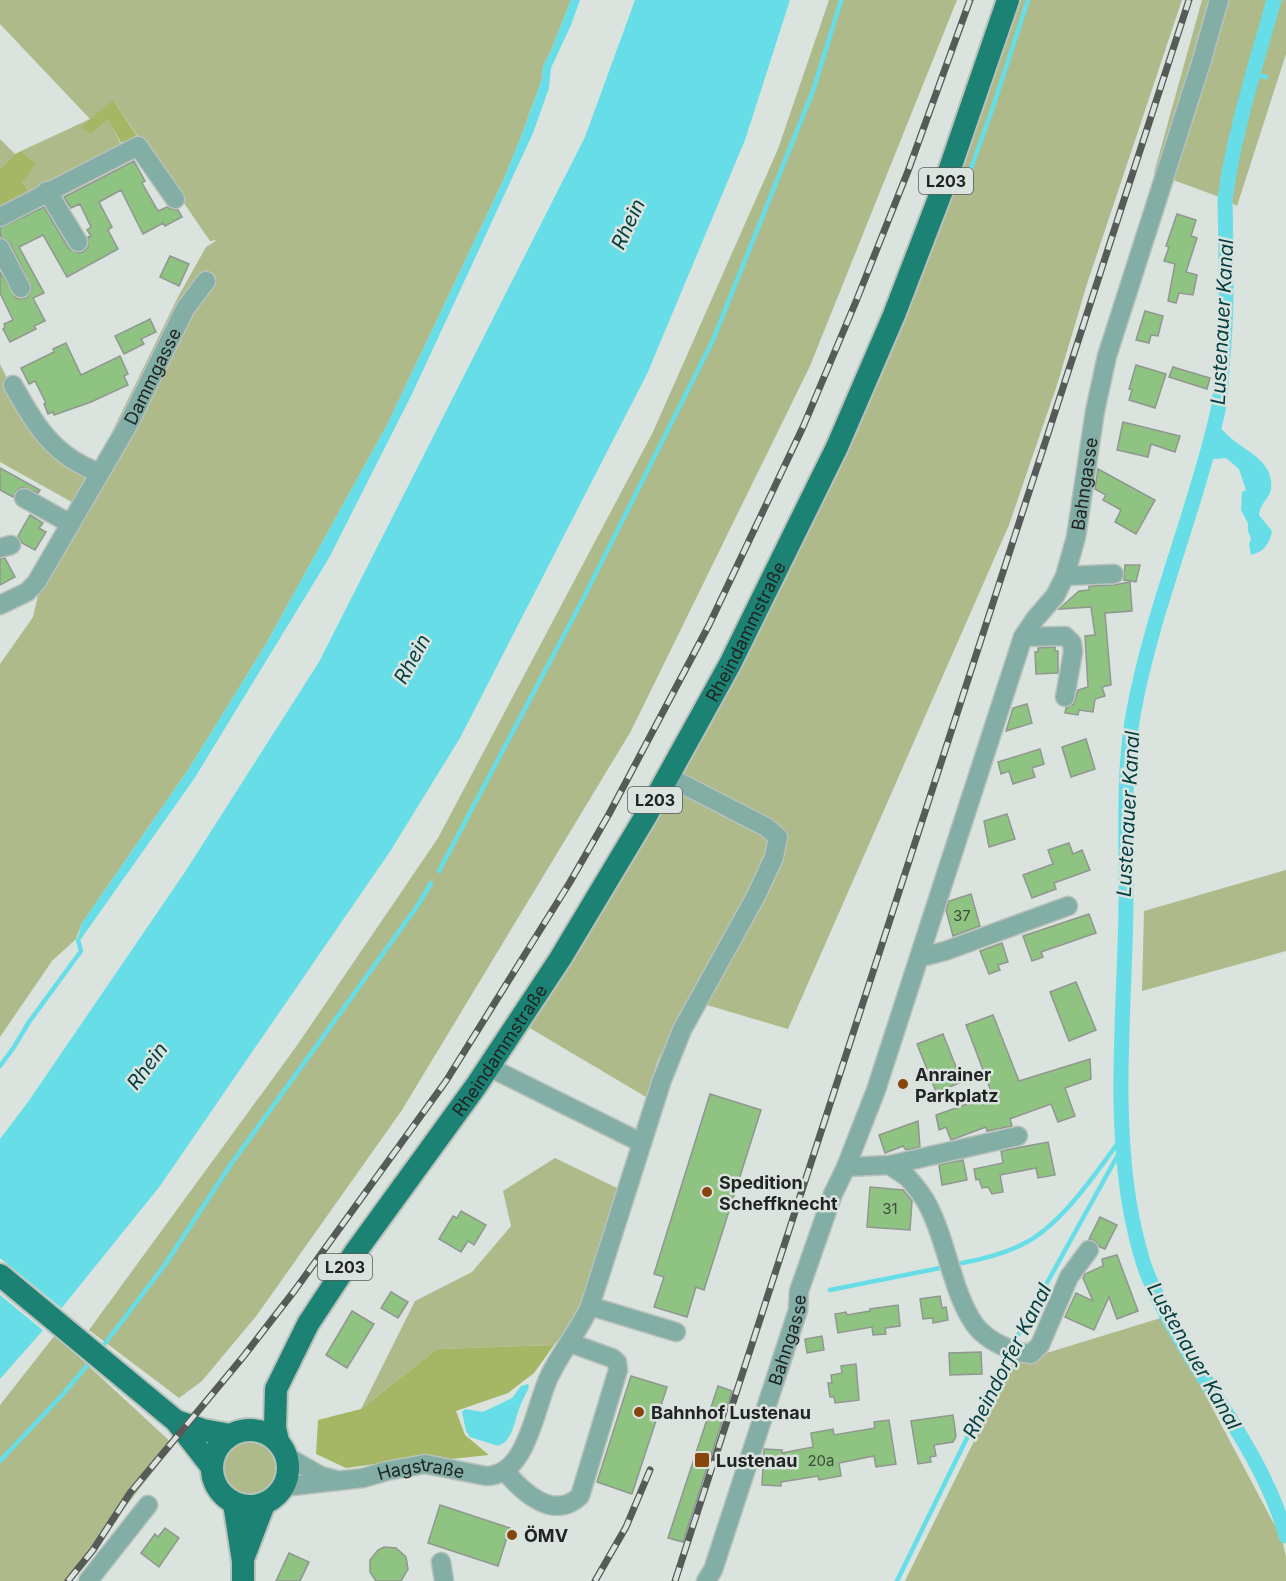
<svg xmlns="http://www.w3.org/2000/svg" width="1286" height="1581" font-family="Inter,sans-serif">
<rect width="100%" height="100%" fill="#dae3dd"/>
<g fill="#afba8a">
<polygon points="0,0 571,0 551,51 543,66 542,79 522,134 503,181 387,425 266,644 188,770 82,923 76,939 52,961 0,1037 0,664 33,617 40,587 77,505 0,462 0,364 29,422 91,475 178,297 206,247 217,240 210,241 113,100 108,118 122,147 29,194 23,182 34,164 21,151 90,119 0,24"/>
<polygon points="829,0 957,0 810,366 631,731 402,1110 257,1315 202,1381 179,1398 89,1330 298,1044 438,838 653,432 778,149"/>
<polygon points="1014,0 1182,0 1087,284 1057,385 1009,525 788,1029 690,1000 658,1060 646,1097 523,1024 674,783 787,578 944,215"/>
<polygon points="1202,0 1286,0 1286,54 1237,206 1225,199 1154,173"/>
<polygon points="0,139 15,154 0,169"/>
<polygon points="1286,870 1286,951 1142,991 1144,911"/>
<polygon points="555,1158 617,1188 577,1318 554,1345 437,1349 361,1409 415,1301 472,1272 511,1226 503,1191"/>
<polygon points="1164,1317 1282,1539 1286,1557 1286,1581 905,1581 1016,1356 1040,1355"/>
<polygon points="55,1335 174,1445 67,1581 0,1581 0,1405"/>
<circle cx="251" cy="1468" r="28"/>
</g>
<g fill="#a5b665">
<polygon points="113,100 137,136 121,143 108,119 91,134 81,127"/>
<polygon points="21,151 35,164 23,182 29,194 0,211 0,169 15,154"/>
<polygon points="554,1345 534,1373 508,1393 456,1411 465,1435 489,1455 451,1459 421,1458 346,1468 316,1454 318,1420 361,1409 437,1349"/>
</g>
<g fill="#67dee7">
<polygon points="571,0 580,0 571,25 551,68 549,88 533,133 412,394 329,558 194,779 81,939 77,940 82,923 188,770 266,644 387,425 503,181 522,134 542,79 543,66 551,51"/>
<polygon points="635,0 790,0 745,140 647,374 460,738 391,850 160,1186 52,1320 0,1379 0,1139 28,1102 185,872 319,662 585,137"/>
<path d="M 1215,423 C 1221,428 1226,434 1232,439 C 1249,453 1274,462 1271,489 C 1270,498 1260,503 1259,515 L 1272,531 C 1270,543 1264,552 1251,555 L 1249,544 L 1251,539 L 1248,531 L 1248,523 L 1241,510 L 1242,492 L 1246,490 L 1239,469 L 1226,458 L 1204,460 Z"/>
<path d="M 528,1384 L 529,1387 C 526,1394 521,1403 519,1409 C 514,1422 513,1441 498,1446 L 470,1437 L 466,1431 L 462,1412 L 465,1409 L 483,1412 L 512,1398 L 521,1386 Z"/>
</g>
<polygon fill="#dae3dd" points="0,1258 64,1310 45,1332 0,1295"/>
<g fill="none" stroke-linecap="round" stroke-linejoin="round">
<g stroke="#67dee7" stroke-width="4.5">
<polyline points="1254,75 1266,77"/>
<polyline points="964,188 993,107 1028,0"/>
<polyline points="439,871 583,599 713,340 814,88 841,0"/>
<polyline points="0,1066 14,1047 29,1022 81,951 78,940"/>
<path d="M 962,1263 C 983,1259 1004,1254 1023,1244 C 1062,1225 1098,1170 1123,1136"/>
<polyline points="830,1290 940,1268"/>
<polyline points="1013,1344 1124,1144"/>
<polyline points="100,1350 164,1266 229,1167 418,905 431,883"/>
<polyline points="0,1461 64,1393 91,1361"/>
<polyline points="897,1581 1009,1352"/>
</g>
<path stroke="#67dee7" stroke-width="15" d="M 1274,0 C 1256,65 1234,132 1225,199 C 1226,255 1228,311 1222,366 C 1221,382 1221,399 1217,415 C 1194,514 1153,609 1134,710 C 1122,774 1127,840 1126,904 C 1125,1006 1112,1117 1132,1218 C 1136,1237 1141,1260 1149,1278 C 1186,1367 1260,1442 1286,1536"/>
</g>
<g fill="#8ec381" stroke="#919790" stroke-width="1.5">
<polygon points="134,161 145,181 142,183 158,211 167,207 171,209 178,210 182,217 165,226 163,223 143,234 121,190 99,202 112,227 108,230 118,249 67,277 43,235 19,247 44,293 33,298 45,321 34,326 36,329 10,342 3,329 5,327 4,324 13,320 0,293 0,272 16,298 21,299 27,298 32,288 10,243 1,237 0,228 44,207 69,249 78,253 83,252 88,247 88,237 91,236 87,230 91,227 80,204 71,208 64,197"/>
<polygon points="1177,214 1196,220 1191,236 1197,238 1186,272 1197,275 1193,295 1179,293 1176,303 1168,301 1175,264 1164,261 1169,247 1166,246"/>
<polygon points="170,256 189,264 179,286 160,277"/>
<polygon points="1145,311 1163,316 1158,336 1151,335 1149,343 1136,340"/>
<polygon points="150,319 156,332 141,339 144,344 124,354 115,336"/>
<polygon points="66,343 81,375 120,356 128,374 124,376 128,385 91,402 54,415 53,412 48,414 44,404 46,403 35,381 29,384 21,368 54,352 53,349"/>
<polygon points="1136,365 1166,374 1155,408 1129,400 1132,390 1129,389"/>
<polygon points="1173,367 1210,378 1207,389 1169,377"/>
<polygon points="1123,422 1180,436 1175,452 1151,444 1148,457 1117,450"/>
<polygon points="0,468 40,490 38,493 23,487 18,489 13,497 0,490"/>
<polygon points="1098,469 1155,500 1136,534 1115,522 1121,510 1103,500 1106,495 1095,489"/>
<polygon points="30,515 43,523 39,528 46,532 35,550 22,543 18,536"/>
<polygon points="5,558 15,577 0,585 0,559"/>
<polygon points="1125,565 1140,565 1136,582 1124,580"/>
<polygon points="1130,582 1132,611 1105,613 1111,685 1102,687 1105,696 1095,699 1093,712 1079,710 1078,715 1065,713 1066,708 1074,704 1078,690 1088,687 1085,636 1095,635 1091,607 1059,609 1079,591 1089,590 1089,586 1114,585"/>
<polygon points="1055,647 1055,651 1058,651 1058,673 1036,674 1035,652 1038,652 1038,648"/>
<polygon points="1027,704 1032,723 1006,731 1013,708"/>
<polygon points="1086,739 1095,769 1071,777 1062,747"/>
<polygon points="1040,749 1044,764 1032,768 1035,777 1013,784 1009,771 1001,774 998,762"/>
<polygon points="1007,814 1015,839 989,847 984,821"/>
<polygon points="1069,843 1073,854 1082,850 1090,870 1054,883 1056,889 1032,898 1023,875 1053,864 1048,850"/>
<polygon points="971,894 980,926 953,936 946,910 949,901"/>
<polygon points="1089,914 1096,933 1041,952 1043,957 1032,961 1023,936"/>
<polygon points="1002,943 1008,962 998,965 1000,970 989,974 980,951"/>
<polygon points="1076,982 1096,1030 1069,1041 1050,992"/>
<polygon points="993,1015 1019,1081 1090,1059 1091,1079 1065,1088 1075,1116 1058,1122 1051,1104 1010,1119 1012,1126 987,1131 986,1127 951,1140 946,1127 939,1130 936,1115 984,1098 983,1094 991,1091 966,1025"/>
<polygon points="943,1034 962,1082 936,1092 917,1044"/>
<polygon points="710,1094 761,1110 704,1290 696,1287 687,1317 654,1307 664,1277 654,1274"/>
<polygon points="918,1121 920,1147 906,1150 903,1146 885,1153 879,1135"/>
<polygon points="1048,1142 1055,1175 1038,1178 1036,1168 1000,1175 1003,1192 992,1194 988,1187 982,1188 979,1179 976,1180 974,1169 1003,1163 1001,1151"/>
<polygon points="963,1160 967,1180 942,1185 939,1165"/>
<polygon points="870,1187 903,1190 912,1201 910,1230 867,1227"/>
<polygon points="461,1211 486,1225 474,1245 468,1241 461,1252 439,1239 453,1216 457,1218"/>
<polygon points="1100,1217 1117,1225 1105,1249 1100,1247 1095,1241 1089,1239"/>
<polygon points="1117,1255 1138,1311 1117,1319 1109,1297 1094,1330 1065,1317 1076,1293 1093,1301 1083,1278 1085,1274 1103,1266 1102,1259"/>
<polygon points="391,1292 408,1302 398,1318 381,1308"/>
<polygon points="940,1296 942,1308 946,1307 948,1320 933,1323 933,1318 923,1319 920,1299"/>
<polygon points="898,1305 900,1326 885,1328 886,1334 873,1335 872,1327 838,1333 835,1314 846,1312 847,1315 870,1311 870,1309"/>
<polygon points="352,1311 374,1324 347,1368 326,1355"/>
<polygon points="822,1336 824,1350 807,1353 805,1339"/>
<polygon points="981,1352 982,1374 950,1375 949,1353"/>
<polygon points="856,1364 859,1400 835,1403 834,1397 830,1397 828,1383 832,1383 831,1375 842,1373 841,1366"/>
<polygon points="631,1376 667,1387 632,1494 597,1482"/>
<polygon points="718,1386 732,1391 683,1542 668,1538"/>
<polygon points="953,1415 956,1436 953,1442 934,1445 936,1456 930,1457 931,1462 918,1464 911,1421"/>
<polygon points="889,1420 896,1464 876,1467 874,1456 839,1463 841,1476 819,1480 818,1476 781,1482 781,1486 762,1485 764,1449 782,1450 782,1453 813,1447 811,1433 833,1429 834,1435 875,1428 874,1422"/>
<polygon points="440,1505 510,1528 498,1566 428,1543"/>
<polygon points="165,1528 179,1538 159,1567 141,1553 155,1534 158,1537"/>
<polygon points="384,1547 396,1548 406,1557 408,1569 401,1581 376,1581 370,1572 370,1560 378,1550"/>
<polygon points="289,1553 309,1562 300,1581 276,1581"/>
</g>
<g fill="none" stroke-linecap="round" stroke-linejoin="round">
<defs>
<g id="minor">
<polyline points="47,191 78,242"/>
<polyline points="0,217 138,146 175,199"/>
<polyline points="0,248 21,288"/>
<path d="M 13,385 C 36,426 53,456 100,473"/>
<polyline points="24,498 71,524"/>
<polyline points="0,548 11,545"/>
<polyline points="1065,576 1114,574"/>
<path id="s1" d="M 0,605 L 27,592 L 36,583 L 128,425 L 185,309 L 206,281"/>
<polyline points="1023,637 1065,636 1072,643 1073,652 1065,697"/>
<polyline points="669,777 766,827 778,837 774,857 757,894 682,1030 662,1080 590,1306 676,1332"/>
<polyline points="921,957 945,951 1068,906"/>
<polyline points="489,1067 642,1143"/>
<path d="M 890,1165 C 895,1170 903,1173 908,1178 C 914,1184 921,1194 925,1200 C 947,1238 951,1291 975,1325 C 987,1341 1011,1352 1031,1354 L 1040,1345 L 1069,1277 L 1089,1250"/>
<polyline points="846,1167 890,1165 1018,1136"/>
<polyline points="286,1456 321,1476 336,1480"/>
<path d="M 505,1471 C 523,1493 554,1521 580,1496 L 618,1370 L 617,1362 L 612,1358 L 570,1343"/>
<path id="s2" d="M 283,1487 L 363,1478 L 387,1471 L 425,1464 L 486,1476 C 529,1476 535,1402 551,1373 C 563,1349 579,1331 590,1306"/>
<polyline points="441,1562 444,1581"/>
<polyline points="88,1581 148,1505"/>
<path id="s3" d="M 706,1581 L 713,1570 L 798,1310 L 799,1291 L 833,1194 L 846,1167 L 876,1090 L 1023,637 L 1035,619 L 1055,596 L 1065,576 L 1076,537 L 1095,411 L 1107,356 L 1201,63 L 1219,0"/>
</g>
<g id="major">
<polyline points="0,1275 176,1421 211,1466"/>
<polyline points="176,1421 203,1430 230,1435"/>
<circle cx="250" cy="1468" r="38"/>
<path id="s4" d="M 278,1441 L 275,1428 L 276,1389 L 308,1324 L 354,1254 L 476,1086 L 560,959 L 647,814 L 730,664 L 837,447 L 894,315 L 946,180 L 1008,0"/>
<polyline points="234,1503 243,1561 243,1581"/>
<polyline points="243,1559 264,1504"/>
</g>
</defs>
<use href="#minor" stroke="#b9c1bb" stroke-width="21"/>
<use href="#major" stroke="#b9c1bb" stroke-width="26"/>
<use href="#minor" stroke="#82aea5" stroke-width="18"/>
<use href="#major" stroke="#1b8274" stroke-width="22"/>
<defs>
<g id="rail">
<polyline points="68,1581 93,1550 130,1493 243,1357 295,1290 446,1081 570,882 609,814 709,625 803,427 857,299 908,171 970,0"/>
<polyline points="595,1581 626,1527 650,1470"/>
<polyline points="675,1581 1189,0"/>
</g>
</defs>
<use href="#rail" stroke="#575b58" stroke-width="7"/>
<use href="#rail" stroke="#dae3dd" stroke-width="4.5" stroke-dasharray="14" stroke-linecap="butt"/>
</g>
<g fill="#86460c" stroke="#dae3dd" stroke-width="2">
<circle cx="903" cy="1084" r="6"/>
<circle cx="707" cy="1192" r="6"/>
<circle cx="639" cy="1412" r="6"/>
<rect x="694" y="1452" width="16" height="16" rx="3"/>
<circle cx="512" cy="1535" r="6"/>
</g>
<g text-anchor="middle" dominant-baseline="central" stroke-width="5" stroke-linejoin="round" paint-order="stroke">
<g font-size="15" fill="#3c4c3a">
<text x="962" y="915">37</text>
<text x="890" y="1208">31</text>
<text x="821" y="1460">20a</text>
</g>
<g fill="#dae3dd" stroke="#585d5a" stroke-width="1.5">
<rect x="919" y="168" width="54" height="26" rx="4.5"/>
<rect x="628" y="787" width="54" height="26" rx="4.5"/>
<rect x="318" y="1254" width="54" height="26" rx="4.5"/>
</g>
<g font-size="16" font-weight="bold" fill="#212422">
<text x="946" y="181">L203</text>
<text x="655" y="800">L203</text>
<text x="345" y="1267">L203</text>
</g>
<g font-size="18" fill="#212422" stroke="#dae3dd">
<text stroke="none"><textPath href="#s1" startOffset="280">Dammgasse</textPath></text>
<text stroke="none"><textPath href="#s3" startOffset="1166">Bahngasse</textPath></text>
<text stroke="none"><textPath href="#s4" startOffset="945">Rheindammstraße</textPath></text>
<text stroke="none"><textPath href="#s4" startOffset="459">Rheindammstraße</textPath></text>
<text stroke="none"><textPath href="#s3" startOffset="255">Bahngasse</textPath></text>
<text stroke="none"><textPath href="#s2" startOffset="140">Hagstraße</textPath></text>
</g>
<g font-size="18" font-weight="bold" fill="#212422" stroke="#dae3dd" text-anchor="start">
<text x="915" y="1074">Anrainer<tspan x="915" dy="21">Parkplatz</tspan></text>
<text x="719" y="1182">Spedition<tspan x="719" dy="21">Scheffknecht</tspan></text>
<text x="651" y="1412">Bahnhof Lustenau</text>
<text x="716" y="1460">Lustenau</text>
<text x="524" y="1535">ÖMV</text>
</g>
<g font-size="20" font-style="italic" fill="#023d41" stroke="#dae3dd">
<text transform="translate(628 224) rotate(-65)">Rhein</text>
<text transform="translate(1222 322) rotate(-87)">Lustenauer Kanal</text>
<text transform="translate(412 659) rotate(-61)">Rhein</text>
<text transform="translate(1128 814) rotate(-87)">Lustenauer Kanal</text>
<text transform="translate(147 1066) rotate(-53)">Rhein</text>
<text transform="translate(1194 1356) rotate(60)">Lustenauer Kanal</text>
<text transform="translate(1007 1361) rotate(-63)">Rheindorfer Kanal</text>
</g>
</g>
</svg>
